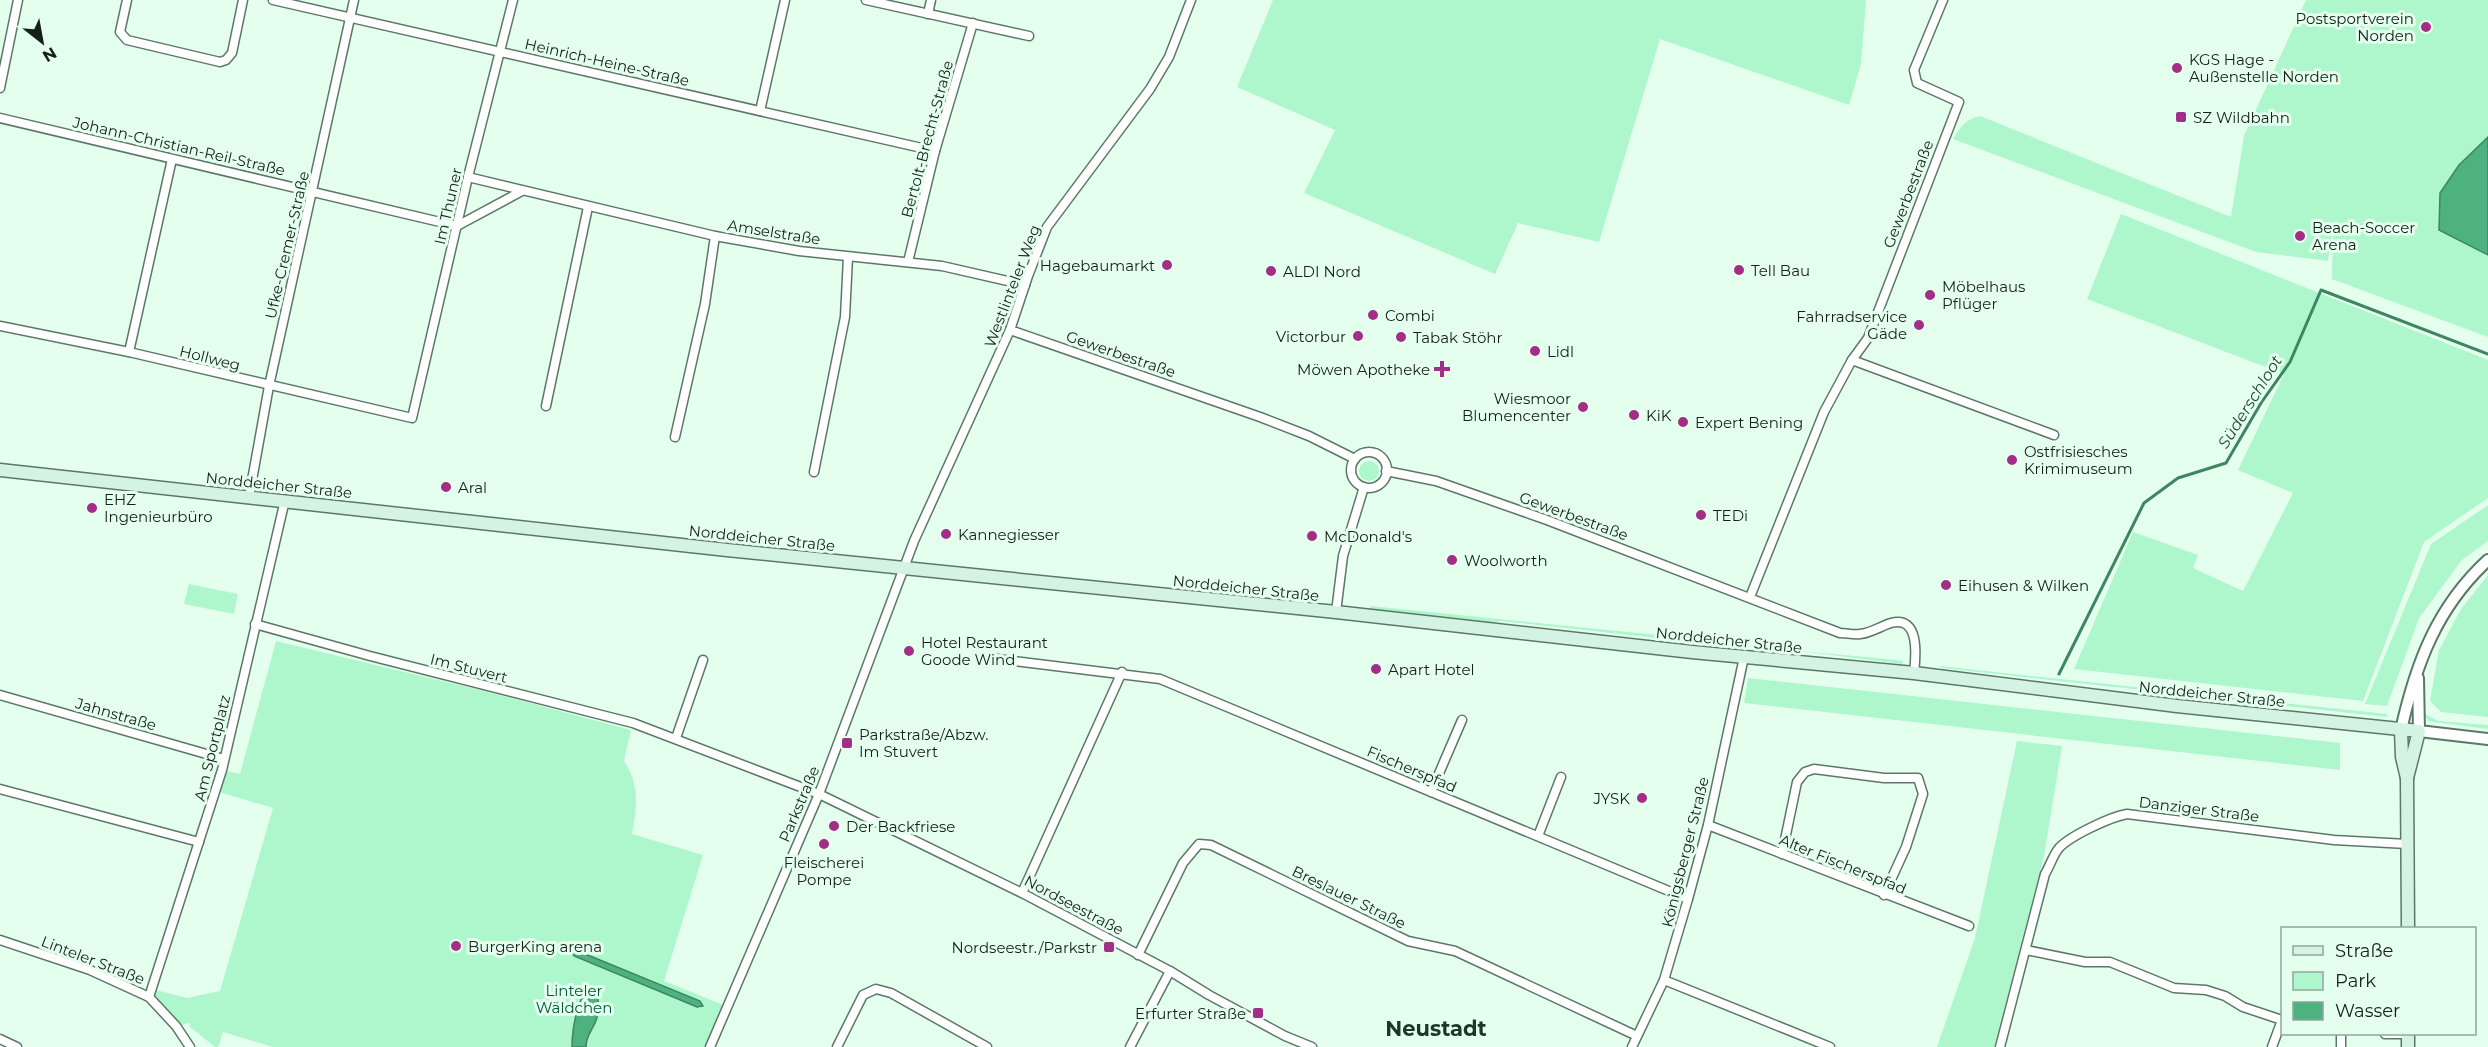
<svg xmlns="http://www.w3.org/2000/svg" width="2488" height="1047" font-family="Montserrat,sans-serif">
<rect width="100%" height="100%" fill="#e5ffef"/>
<g fill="#aef7cd">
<polygon points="1273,0 1866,0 1861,64 1849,105 1660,39 1599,242 1518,223 1495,274 1304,193 1335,130 1237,87"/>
<path d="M 2306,0 L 2488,0 L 2488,137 L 2459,165 L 2440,193 L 2439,229 L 2488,255 L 2488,337 L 2332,279 L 2333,227 L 2328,261 L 2256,252 L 1953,139 C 1961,126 1965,120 1980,116 L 2231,217 L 2244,136 Z"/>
<polygon points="2121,214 2488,360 2488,498 2424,542 2363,701 2074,669 2133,532 2198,555 2193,568 2243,591 2293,493 2238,470 2284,374 2087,299"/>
<circle cx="1369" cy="471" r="10"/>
<polygon points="2488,505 2488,541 2462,560 2419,618 2387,706 2365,704 2431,544"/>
<polygon points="2488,575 2488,717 2441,712 2430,701 2439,650 2461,609"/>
<polygon points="189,584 238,594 234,614 184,604"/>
<polygon points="1370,606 1390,608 1677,637 1675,640 1500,621 1493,623 1371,609"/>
<path d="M 276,641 L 488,692 L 631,730 L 624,761 C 640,785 637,807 632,834 L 703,855 L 664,981 L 726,1006 L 710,1047 L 273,1047 L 223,1032 L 218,1047 L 215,1047 L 190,1027 L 190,1023 L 176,1026 L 149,997 L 152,989 L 187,998 L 220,991 L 273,808 L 216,791 L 222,770 L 240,774 Z"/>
<polygon points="1800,651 1898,660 1903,661 1902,664"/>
<polygon points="1939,666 2378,713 2387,714 2387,717 1942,668"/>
<polygon points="1748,678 2340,743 2340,770 1744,703"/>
<polygon points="2425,714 2439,721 2488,725 2488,729 2433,722 2428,721"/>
<polygon points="2017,741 2062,746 2044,856 1994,1047 1937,1047 1975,938"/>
</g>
<g fill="#4eb280" stroke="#3d8661" stroke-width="1.5">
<polygon points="2488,137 2488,255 2439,230 2440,193 2459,165"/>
<polygon points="578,951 700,1001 703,1006 697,1007 574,956 571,952"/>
<path d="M 587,986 L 597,992 C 599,1001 599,1015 595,1023 C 591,1032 586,1036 586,1047 L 572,1047 C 572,1025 577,1006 587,986 Z"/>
</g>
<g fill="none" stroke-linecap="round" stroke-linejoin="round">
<polyline stroke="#3d8661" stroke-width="3" points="2059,674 2144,503 2178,478 2226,463 2261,403 2290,362 2321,290 2488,354"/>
<defs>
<g id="minor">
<polyline points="127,0 120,32 127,40 220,62 226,60 232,53 243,0"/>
<polyline points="273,0 935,151"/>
<polyline points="866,0 1029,36"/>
<polyline points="928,14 931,0"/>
<polyline points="0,88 18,0"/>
<polyline points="760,111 785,0"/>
<polyline points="0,118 457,226 522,191"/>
<polyline points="468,177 715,236 799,251 942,266 1025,285"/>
<polyline points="908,262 935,151 973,23"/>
<polyline points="0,326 129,352 412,418 468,177 513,0"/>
<polyline points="1010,330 1260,417 1309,436 1355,459"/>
<polyline points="129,352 172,159"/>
<polyline points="1852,360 2054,435"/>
<polyline points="546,406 588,207"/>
<polyline points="675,437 705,304 715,236"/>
<circle cx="1369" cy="470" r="18"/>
<path d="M 1386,471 L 1436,481 L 1547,520 L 1840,633 C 1847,633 1853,635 1860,634 C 1871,633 1881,626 1891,623 C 1920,615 1916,656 1914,673"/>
<polyline points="814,472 845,317 848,257"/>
<polyline points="249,497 269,386 354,0"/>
<polyline points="1750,597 1824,412 1852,360 1868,338 1959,102 1917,83 1914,70 1943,0"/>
<polyline points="1336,612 1343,556 1364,487"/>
<polyline points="255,624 370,656 633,723 819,794 1022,893 1170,971 1209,995 1285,1036 1312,1047"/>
<polyline points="997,659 1160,679 1688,899"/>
<polyline points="0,695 224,759"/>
<polyline points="676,738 703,660"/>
<polyline points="0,789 199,842"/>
<polyline points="1431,792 1462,720"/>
<polyline points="1708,825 1969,926"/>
<polyline points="1538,836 1561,777"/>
<polyline points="1782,854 1797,782 1805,772 1814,769 1884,778 1918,778 1923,794 1906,847 1884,895"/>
<polyline points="1022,893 1122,672"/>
<polyline points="0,940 90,970 149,997 176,1026 190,1047"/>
<polyline points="2026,950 2085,962 2110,962 2174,988 2206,990 2225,996 2243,1007 2282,1020"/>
<polyline points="1138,955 1183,863 1199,844 1211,845 1408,941 1455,951 1637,1036"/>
<polyline points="1664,980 1830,1047"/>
<polyline points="149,997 222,770 285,500"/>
<polyline points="2341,1034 2341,1047"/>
<polyline points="2385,1034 2408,1034"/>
<polyline points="0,1039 17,1047"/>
<polyline points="710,1047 819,794 914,541 1010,330 1028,276 1047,227 1150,89 1169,57 1191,0"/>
<polyline points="837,1047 863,995 876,989 891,993 987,1047"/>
<polyline points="1130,1047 1170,971"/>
<polyline points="1632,1047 1664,980 1688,899 1708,825 1744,657"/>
<path d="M 2000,1047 L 2045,874 C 2050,866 2053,855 2059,848 C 2070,836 2110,817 2127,814 L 2334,840 L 2407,844"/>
<polyline points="2272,1047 2282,1020"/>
</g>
<g id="tertiary">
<polyline points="2418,678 2419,731 2488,739"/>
<path d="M 2401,730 C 2416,663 2437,607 2488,560"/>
</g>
<g id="secondary">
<polyline points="0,470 727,550 1336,612 1692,652 1914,673 2177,706 2419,731 2407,778"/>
<polyline points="2401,730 2402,757 2407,778 2408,928"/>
<polyline points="2408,1047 2408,1034"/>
</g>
</defs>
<use href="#minor" stroke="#5b7867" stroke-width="11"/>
<use href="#tertiary" stroke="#5b7867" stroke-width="14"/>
<use href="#secondary" stroke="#5b7867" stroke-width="15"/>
<use href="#minor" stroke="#fff" stroke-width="8"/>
<use href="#tertiary" stroke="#fff" stroke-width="10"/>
<use href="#secondary" stroke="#d5f3e3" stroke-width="12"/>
</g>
<g fill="#a32e87" stroke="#e5ffef" stroke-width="2">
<circle cx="2426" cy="27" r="6"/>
<circle cx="2177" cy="68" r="6"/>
<rect x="2175" y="111" width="12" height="12" rx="3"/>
<circle cx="2300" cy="236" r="6"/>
<circle cx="1167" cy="265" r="6"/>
<circle cx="1739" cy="270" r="6"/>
<circle cx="1271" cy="271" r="6"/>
<circle cx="1930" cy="295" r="6"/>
<circle cx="1373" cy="315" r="6"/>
<circle cx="1919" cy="325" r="6"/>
<circle cx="1358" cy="336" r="6"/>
<circle cx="1401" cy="337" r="6"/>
<circle cx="1535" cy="351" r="6"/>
<path d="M1439 360h6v6h6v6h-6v6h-6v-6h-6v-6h6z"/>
<circle cx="1583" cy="407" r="6"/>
<circle cx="1634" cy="415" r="6"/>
<circle cx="1683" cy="422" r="6"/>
<circle cx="2012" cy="460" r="6"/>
<circle cx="446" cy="487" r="6"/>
<circle cx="92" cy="508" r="6"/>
<circle cx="1701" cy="515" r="6"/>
<circle cx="946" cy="534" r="6"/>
<circle cx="1312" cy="536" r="6"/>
<circle cx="1452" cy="560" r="6"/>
<circle cx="1946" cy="585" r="6"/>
<circle cx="909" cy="651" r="6"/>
<circle cx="1376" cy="669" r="6"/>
<rect x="841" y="737" width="12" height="12" rx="3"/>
<circle cx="1642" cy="798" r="6"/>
<circle cx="834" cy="826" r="6"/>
<circle cx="824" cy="844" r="6"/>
<circle cx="456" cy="946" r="6"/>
<rect x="1103" y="941" width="12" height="12" rx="3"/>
<rect x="1252" y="1007" width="12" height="12" rx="3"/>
</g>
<g text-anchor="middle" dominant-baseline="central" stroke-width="6" stroke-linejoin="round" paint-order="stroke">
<g font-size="15" fill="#142019" stroke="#e5ffef" text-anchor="start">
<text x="2414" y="18" text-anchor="end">Postsportverein<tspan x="2414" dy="17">Norden</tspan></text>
<text x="2189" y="59">KGS Hage -<tspan x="2189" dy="17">Außenstelle Norden</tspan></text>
<text x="2193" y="117">SZ Wildbahn</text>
<text x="2312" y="227">Beach-Soccer<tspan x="2312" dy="17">Arena</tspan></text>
<text x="1155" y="265" text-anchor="end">Hagebaumarkt</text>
<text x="1751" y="270">Tell Bau</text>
<text x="1283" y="271">ALDI Nord</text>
<text x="1942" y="286">Möbelhaus<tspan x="1942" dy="17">Pflüger</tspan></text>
<text x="1385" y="315">Combi</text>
<text x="1907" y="316" text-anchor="end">Fahrradservice<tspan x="1907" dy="17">Gäde</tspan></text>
<text x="1346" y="336" text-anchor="end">Victorbur</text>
<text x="1413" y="337">Tabak Stöhr</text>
<text x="1547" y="351">Lidl</text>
<text x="1430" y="369" text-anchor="end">Möwen Apotheke</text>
<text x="1571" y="398" text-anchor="end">Wiesmoor<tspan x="1571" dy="17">Blumencenter</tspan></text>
<text x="1646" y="415">KiK</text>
<text x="1695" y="422">Expert Bening</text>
<text x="2024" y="451">Ostfrisiesches<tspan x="2024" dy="17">Krimimuseum</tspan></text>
<text x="458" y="487">Aral</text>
<text x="104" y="499">EHZ<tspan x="104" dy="17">Ingenieurbüro</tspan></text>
<text x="1713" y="515">TEDi</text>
<text x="958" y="534">Kannegiesser</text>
<text x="1324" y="536">McDonald's</text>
<text x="1464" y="560">Woolworth</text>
<text x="1958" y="585">Eihusen &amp; Wilken</text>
<text x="921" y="642">Hotel Restaurant<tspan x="921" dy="17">Goode Wind</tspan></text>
<text x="1388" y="669">Apart Hotel</text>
<text x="859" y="734">Parkstraße/Abzw.<tspan x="859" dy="17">Im Stuvert</tspan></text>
<text x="1630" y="798" text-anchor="end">JYSK</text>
<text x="846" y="826">Der Backfriese</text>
<text x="824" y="862" text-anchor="middle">Fleischerei<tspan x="824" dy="17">Pompe</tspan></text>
<text x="468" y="946">BurgerKing arena</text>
<text x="1097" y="947" text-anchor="end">Nordseestr./Parkstr</text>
<text x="1246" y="1013" text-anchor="end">Erfurter Straße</text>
</g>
<g font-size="15" fill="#142019" stroke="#e5ffef">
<text transform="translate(607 62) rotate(13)">Heinrich-Heine-Straße</text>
<text transform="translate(927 139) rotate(-75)">Bertolt-Brecht-Straße</text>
<text transform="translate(179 146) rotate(13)">Johann-Christian-Reil-Straße</text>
<text transform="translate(1908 194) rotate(-69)">Gewerbestraße</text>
<text transform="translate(448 206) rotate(-77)">Im Thuner</text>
<text transform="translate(774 232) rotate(9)">Amselstraße</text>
<text transform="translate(287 245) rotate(-77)">Ufke-Cremer-Straße</text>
<text transform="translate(1012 286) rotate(-69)">Westlinteler Weg</text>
<text transform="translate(1121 354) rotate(19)">Gewerbestraße</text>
<text transform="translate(210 358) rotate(14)">Hollweg</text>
<text transform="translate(279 485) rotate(6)">Norddeicher Straße</text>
<text transform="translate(1574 516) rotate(20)">Gewerbestraße</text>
<text transform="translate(762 538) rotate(6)">Norddeicher Straße</text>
<text transform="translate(1246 588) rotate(6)">Norddeicher Straße</text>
<text transform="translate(1729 640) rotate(6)">Norddeicher Straße</text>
<text transform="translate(469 668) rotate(14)">Im Stuvert</text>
<text transform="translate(2212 694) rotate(6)">Norddeicher Straße</text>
<text transform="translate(116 714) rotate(16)">Jahnstraße</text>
<text transform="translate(212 748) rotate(-76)">Am Sportplatz</text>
<text transform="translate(1412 769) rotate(23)">Fischerspfad</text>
<text transform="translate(799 804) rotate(-67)">Parkstraße</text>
<text transform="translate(2199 809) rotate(7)">Danziger Straße</text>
<text transform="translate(1685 852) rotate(-76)">Königsberger Straße</text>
<text transform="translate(1843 864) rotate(22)">Alter Fischerspfad</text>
<text transform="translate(1349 897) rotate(26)">Breslauer Straße</text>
<text transform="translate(1074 905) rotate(28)">Nordseestraße</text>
<text transform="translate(93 960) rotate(21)">Linteler Straße</text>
</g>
<g font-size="15" fill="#045736" stroke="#e5ffef">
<text x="574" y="990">Linteler<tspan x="574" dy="17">Wäldchen</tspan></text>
</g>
<g font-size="16" font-style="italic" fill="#204934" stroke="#e5ffef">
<text transform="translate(2250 402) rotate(-58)">Süderschloot</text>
</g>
<g font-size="21" font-weight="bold" fill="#1c3729" stroke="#e5ffef">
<text x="1436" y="1028">Neustadt</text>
</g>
</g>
<rect x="2281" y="927" width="195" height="108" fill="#e5ffef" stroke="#91a699" stroke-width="1.5"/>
<rect x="2293" y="946" width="30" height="9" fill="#d5f3e3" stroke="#91a699" stroke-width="1.5"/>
<text x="2335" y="957" font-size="18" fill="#142019">Straße</text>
<rect x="2293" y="972" width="30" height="18" fill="#aef7cd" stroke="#91a699" stroke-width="1.5"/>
<text x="2335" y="987" font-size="18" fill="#142019">Park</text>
<rect x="2293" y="1002" width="30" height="18" fill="#4eb280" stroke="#91a699" stroke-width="1.5"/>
<text x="2335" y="1017" font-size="18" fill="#142019">Wasser</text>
<g transform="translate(42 42) rotate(149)" stroke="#e5ffef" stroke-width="4.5" paint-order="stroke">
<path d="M0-4.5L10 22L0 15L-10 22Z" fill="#142019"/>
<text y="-9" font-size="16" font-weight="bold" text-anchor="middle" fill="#142019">N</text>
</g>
</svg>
